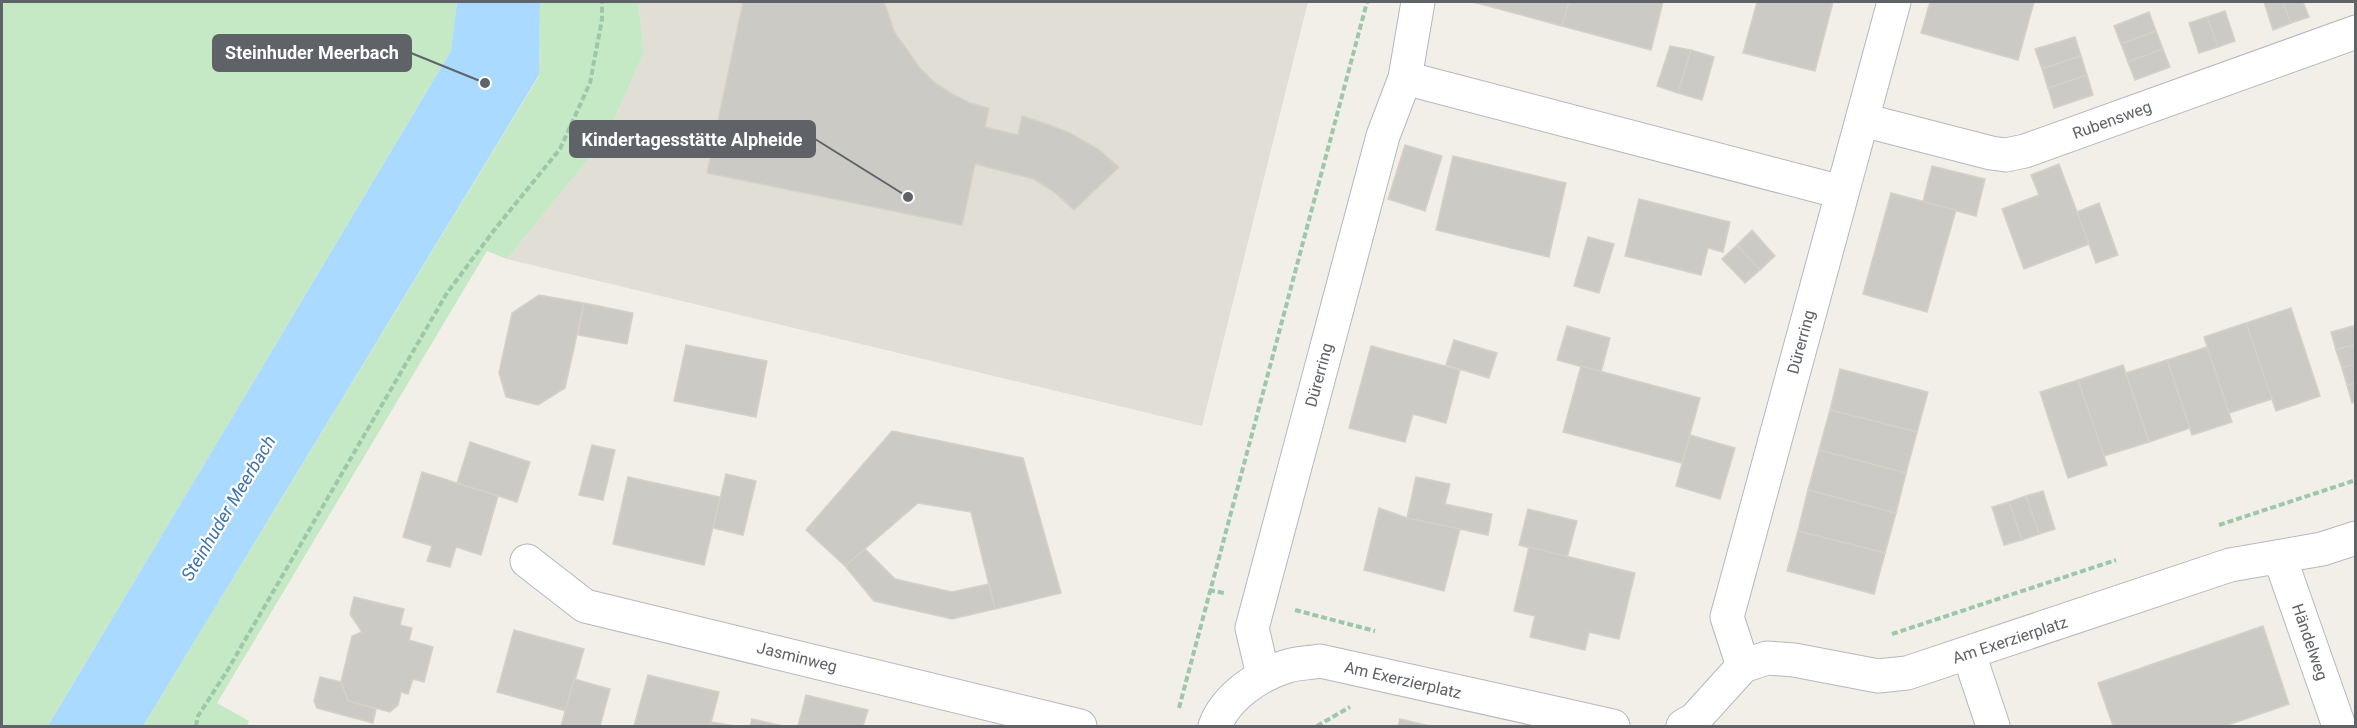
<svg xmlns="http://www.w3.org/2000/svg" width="2357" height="728" font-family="Roboto,sans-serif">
<rect width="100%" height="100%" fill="#f1efe8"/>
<polygon fill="#e1ded6" points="638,2 1308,2 1202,426 507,259 607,136 644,52"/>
<g fill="#c5e8c5">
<polygon points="2,2 457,2 451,51 48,726 2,726"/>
<polygon points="540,2 638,2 644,52 607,136 507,259 487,251 217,703 249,721 247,726 143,726 539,76"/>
</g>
<polygon fill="#aadaff" points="457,2 540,2 539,75 143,726 48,726 451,51"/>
<g fill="#cccac5" stroke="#d6d1c6" stroke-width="1.5">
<polygon points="743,2 884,2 895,33 920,68 935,83 952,94 970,103 989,108 985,127 1018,135 1022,116 1047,124 1070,133 1098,149 1119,167 1074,210 1054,192 1034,179 975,164 962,225 707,173"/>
<polygon points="1473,2 1569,2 1562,26"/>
<polygon points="1569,2 1663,2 1651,50 1562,26"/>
<polygon points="1757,2 1833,2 1815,71 1743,53"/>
<polygon points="1930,2 2034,2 2018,60 1921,33"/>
<polygon points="2264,2 2283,2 2291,23 2273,30"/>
<polygon points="2283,2 2303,2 2309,17 2291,23"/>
<polygon points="2225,11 2235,41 2218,47 2207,17"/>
<polygon points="2149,12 2156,31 2121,44 2114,26"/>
<polygon points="2207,17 2218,47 2199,53 2189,23"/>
<polygon points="2156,31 2163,49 2128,62 2121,44"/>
<polygon points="2075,37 2081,56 2042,69 2035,49"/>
<polygon points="1670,46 1691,50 1678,93 1657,86"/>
<polygon points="2163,49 2170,67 2135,80 2128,62"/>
<polygon points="1691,50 1714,57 1702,100 1678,93"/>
<polygon points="2081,56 2087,75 2048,88 2042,69"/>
<polygon points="2087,75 2093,95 2054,108 2048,88"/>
<polygon points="1405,145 1442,156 1425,211 1388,199"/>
<polygon points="1453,156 1566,183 1549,257 1436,230"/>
<polygon points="2059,164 2089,244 2024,269 2002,209 2039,195 2031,175"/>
<polygon points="1932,166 1985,179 1976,216 1923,202"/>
<polygon points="1891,193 1956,210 1927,312 1863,294"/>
<polygon points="1639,199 1730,222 1723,252 1708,248 1701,275 1625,256"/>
<polygon points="2099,203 2118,255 2096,263 2077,212"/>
<polygon points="1752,230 1775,256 1760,270 1737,245"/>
<polygon points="1588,237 1614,244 1599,293 1574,286"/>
<polygon points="1737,245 1760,270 1745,283 1722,259"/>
<polygon points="539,295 584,303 565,388 538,405 506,397 499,373 512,313"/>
<polygon points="584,303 633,313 627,344 578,335"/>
<polygon points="2291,308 2320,396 2276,411 2246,323"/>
<polygon points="2246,323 2272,399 2229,413 2204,337"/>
<polygon points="2356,325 2356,344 2336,350 2331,332"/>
<polygon points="1567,326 1610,338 1601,372 1557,360"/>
<polygon points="1454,340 1497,353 1489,378 1446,365"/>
<polygon points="2356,344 2356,364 2342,368 2336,350"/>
<polygon points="686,345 767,361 756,417 674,401"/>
<polygon points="1371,346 1460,370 1446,423 1413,414 1405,442 1349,428"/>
<polygon points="2207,347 2232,422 2192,435 2167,360"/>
<polygon points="2167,360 2190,428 2149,442 2126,373"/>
<polygon points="2356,364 2356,383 2347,385 2342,368"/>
<polygon points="2123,365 2149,442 2104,456 2078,380"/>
<polygon points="1581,366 1700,398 1682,463 1563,432"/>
<polygon points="1840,369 1928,392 1917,432 1830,410"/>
<polygon points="2078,380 2107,465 2068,478 2040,392"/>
<polygon points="2356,383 2356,402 2352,403 2347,385"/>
<polygon points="1830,410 1917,432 1906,473 1819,450"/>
<polygon points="892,431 1023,458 1061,593 995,609 971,512 918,503 845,566 806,530"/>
<polygon points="1690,435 1735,448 1720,499 1676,486"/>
<polygon points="470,442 530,462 517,502 457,483"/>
<polygon points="592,445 615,450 603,500 579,495"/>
<polygon points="1819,450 1906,473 1896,513 1808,490"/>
<polygon points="422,472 498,496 481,555 456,547 450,567 427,561 432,546 403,537"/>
<polygon points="726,474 756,481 743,535 713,528"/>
<polygon points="628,477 720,497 704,565 613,544"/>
<polygon points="1416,477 1450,484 1445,504 1492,514 1488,535 1407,518"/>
<polygon points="1808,490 1896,513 1885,553 1798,531"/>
<polygon points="2043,491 2055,529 2039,534 2026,496"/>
<polygon points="2026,496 2039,534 2022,540 2009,502"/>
<polygon points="2009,502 2022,540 2004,545 1992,507"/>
<polygon points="1379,508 1407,518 1460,529 1444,591 1364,570"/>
<polygon points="1528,509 1577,521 1567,558 1519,545"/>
<polygon points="1798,531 1885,553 1874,594 1787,571"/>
<polygon points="1529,547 1635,573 1619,639 1589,632 1585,650 1530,637 1535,616 1514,611"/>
<polygon points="865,549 895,579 952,592 989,584 995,609 952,619 874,601 845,566"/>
<polygon points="354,597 404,609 400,625 412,628 409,640 433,647 424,682 413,679 408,694 401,692 398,705 390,712 348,701 341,682 352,636 362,632 350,614"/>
<polygon points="2263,626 2289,704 2225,726 2113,726 2098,683"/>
<polygon points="514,630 584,649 566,711 497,692"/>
<polygon points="648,675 719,692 710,726 634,726"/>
<polygon points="320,677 341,682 348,701 376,709 373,723 317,708 314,701"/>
<polygon points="574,679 610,689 600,726 561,726"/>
<polygon points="806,695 868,710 863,726 798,726"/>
<polygon points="752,719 783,726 750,726"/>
<polygon points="1400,719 1430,726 1398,726"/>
<polygon points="711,722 735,726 710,726"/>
</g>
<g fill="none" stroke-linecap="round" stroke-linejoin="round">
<defs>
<g id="minor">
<polyline points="1405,78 1841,192"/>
<polyline points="1863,120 1991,153 2006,155 2025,151 2356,32"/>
<polyline points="2280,558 2339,726"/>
<polyline points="527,561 585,606 1080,726"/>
<polyline points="1969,654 1993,726"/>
<polyline points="1743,666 1727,617 1894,2"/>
<polyline points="1263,675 1252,628 1383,136 1405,78 1418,2"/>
<path d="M 1215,726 C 1226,697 1258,675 1288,666 C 1298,663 1309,663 1320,661 L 1613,726"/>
<polyline points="1683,726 1695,719 1743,666 1767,658 1794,660 1878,676 1907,673 2230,565 2322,549 2356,538"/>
</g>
</defs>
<use href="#minor" stroke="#b5b8bc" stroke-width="35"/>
<g stroke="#9cc7a9" stroke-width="4" stroke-dasharray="6 3" stroke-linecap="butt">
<polyline points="2219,525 2356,480"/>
<polyline points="1209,590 1224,593"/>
<polyline points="1295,610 1375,631"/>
<polyline points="1892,634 2116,560"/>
<polyline points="1179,708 1367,2"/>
<polyline points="196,726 198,716 227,671 447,293 495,229 560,149 590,83 602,19 602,2"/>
<polyline points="1317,726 1350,707"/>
</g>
<use href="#minor" stroke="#fff" stroke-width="33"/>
</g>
<g text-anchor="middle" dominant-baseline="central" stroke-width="4.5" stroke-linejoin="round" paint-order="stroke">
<g font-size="16" fill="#5f6368" stroke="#fff">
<text transform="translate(2112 120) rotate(-20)">Rubensweg</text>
<text transform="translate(1801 342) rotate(-75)">Dürerring</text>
<text transform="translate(1319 375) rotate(-75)">Dürerring</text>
<text transform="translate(2010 640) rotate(-18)">Am Exerzierplatz</text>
<text transform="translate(2310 642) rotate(71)">Händelweg</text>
<text transform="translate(797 657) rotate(14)">Jasminweg</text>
<text transform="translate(1403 680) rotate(13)">Am Exerzierplatz</text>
</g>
<g font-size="18" font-style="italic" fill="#4174aa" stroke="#fff">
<text transform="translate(228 508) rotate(-59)">Steinhuder Meerbach</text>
</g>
</g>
<path fill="none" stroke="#5f6368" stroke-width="2" d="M485 83L411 53M908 197L815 139"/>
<g fill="#5f6368" stroke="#fff" stroke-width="2">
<circle cx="485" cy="83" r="6"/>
<circle cx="908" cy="197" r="6"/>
</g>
<g fill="#5f6368" stroke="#5f6368" stroke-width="2">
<rect x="213" y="35" width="198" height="36" rx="6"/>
<rect x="570" y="121" width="245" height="36" rx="6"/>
</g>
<g font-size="18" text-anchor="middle" font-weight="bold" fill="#fff">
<text x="312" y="59">Steinhuder Meerbach</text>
<text x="692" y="146">Kindertagesstätte Alpheide</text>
</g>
<rect width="2357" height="728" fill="none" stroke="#5f6368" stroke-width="6"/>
</svg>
